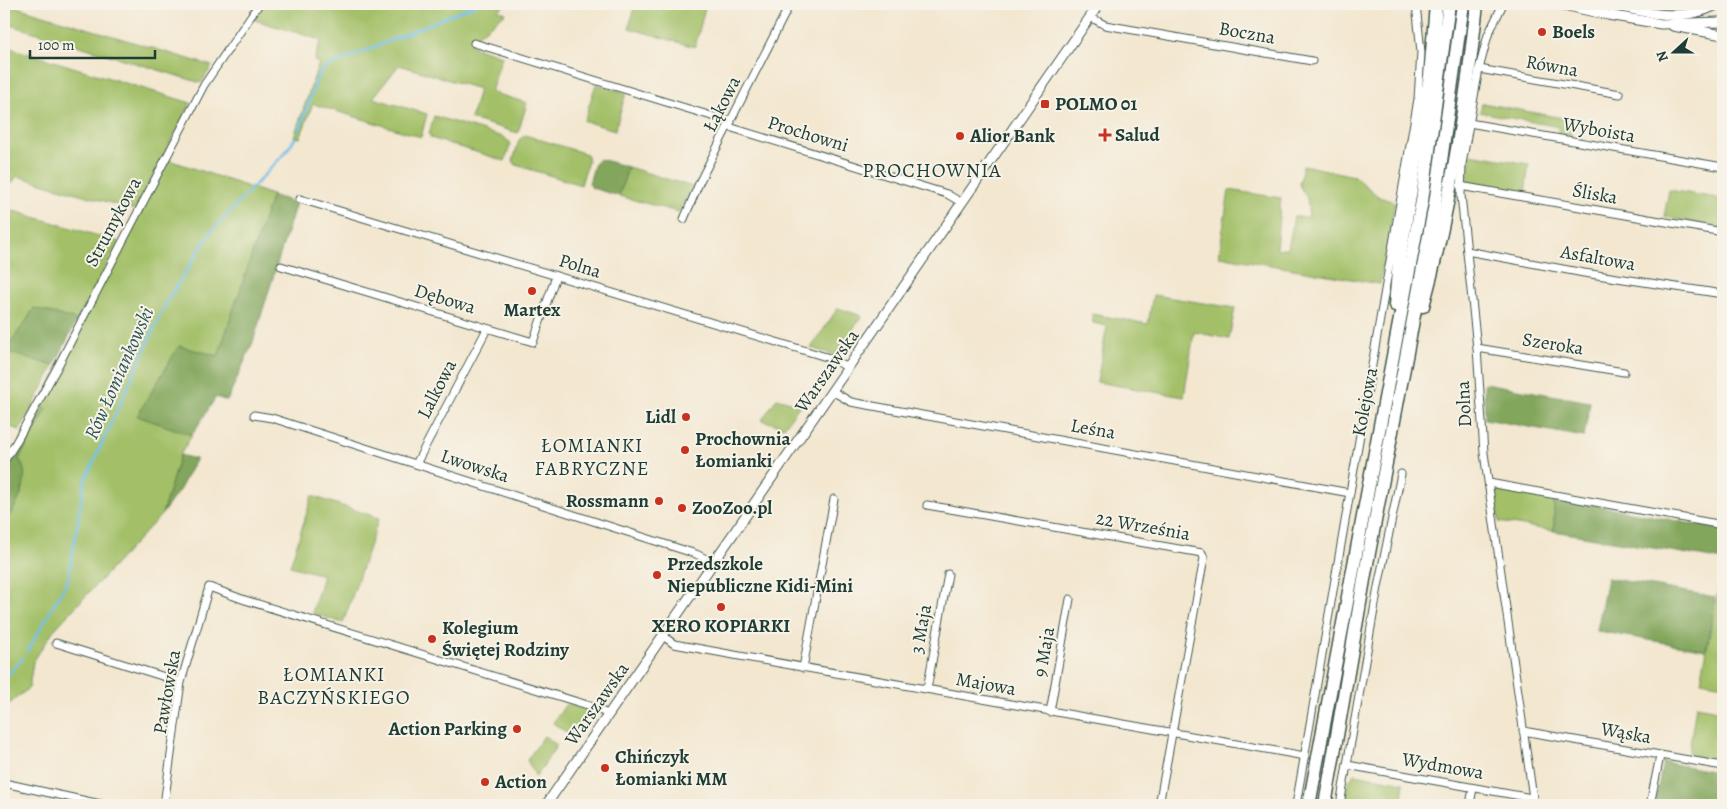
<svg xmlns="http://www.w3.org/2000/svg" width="1727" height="809" font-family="Alegreya,serif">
<rect width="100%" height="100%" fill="#f7f3e8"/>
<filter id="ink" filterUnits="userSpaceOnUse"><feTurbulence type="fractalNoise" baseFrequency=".02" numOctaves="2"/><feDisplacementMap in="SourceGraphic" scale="10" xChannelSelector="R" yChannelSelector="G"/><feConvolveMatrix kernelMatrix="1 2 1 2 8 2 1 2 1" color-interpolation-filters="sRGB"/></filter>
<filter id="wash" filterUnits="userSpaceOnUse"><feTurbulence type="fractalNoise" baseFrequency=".0096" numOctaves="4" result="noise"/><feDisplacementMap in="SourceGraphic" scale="20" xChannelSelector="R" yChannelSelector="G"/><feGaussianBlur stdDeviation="1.12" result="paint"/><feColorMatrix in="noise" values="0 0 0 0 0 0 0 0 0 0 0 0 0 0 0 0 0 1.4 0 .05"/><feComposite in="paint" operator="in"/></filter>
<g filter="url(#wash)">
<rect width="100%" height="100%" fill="#f3e7d0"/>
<g fill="#a3c068" stroke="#617e4e">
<polygon points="4,4 7,4 212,66 201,83 4,23"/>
<polygon points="262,4 408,4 423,8 428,4 506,4 498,10 506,13 473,39 471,46 502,56 491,92 527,103 518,133 471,119 479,89 399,65 373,98 427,114 421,137 313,104 300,138 294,137 319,63 314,61 321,40 251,19"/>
<polygon points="635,4 706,4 695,47 629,28"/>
<polygon points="4,46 191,103 135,210 17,176 4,195"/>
<polygon points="596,84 626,93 615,130 584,121"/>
<polygon points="1482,103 1573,120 1570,138 1557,136 1559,127 1480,112"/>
<polygon points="434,116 503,137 511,143 505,161 431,138 429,134"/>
<polygon points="525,135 587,154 588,161 581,185 516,165 513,161 519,140"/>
<polygon points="1470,154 1529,164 1525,193 1467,183"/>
<path d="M 169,160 L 272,195 L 218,356 L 179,346 L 138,416 L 192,435 L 180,455 L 162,514 L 53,631 L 33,662 L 29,688 L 4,708 L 4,522 C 17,507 33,478 19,459 L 47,409 L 39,405 Z"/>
<polygon points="1303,165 1354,176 1379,197 1395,202 1380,284 1219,256 1229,190 1281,198 1276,249 1288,249 1294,217 1309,217 1307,198 1299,185"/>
<polygon points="628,167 693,187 678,212 619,196"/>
<polygon points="1669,190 1723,199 1723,228 1664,217"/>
<path d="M 4,208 L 119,242 L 77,320 L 34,308 C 26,324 14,336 5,351 L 54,366 L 20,430 L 4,425 Z"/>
<polygon points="1153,295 1235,308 1229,339 1194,332 1184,397 1097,382 1107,326 1093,323 1092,314 1148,324"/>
<polygon points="838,308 862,316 835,355 811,348"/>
<polygon points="777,398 800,405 784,427 762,420"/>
<polygon points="1494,486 1554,497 1554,531 1499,522"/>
<polygon points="312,496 379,518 343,623 312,613 323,575 290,566"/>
<polygon points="1723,564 1723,685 1701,681"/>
<polygon points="566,704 589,710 571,736 553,723"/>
<polygon points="1696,706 1723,711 1723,728 1717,761 1688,756"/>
<polygon points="544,736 557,745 536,777 527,760"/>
<polygon points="1355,774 1404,783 1401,805 1344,805 1349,781"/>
</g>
<g fill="#82a65c" stroke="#507248">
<polygon points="600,159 628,167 619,196 592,188 589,183 595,163"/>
<polygon points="272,195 296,203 253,342 227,401 216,397 192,435 137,416 179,346 218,356"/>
<path d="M 34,308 L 77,320 L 54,366 L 4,351 C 14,336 26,324 34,308 Z"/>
<polygon points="1484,383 1590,402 1584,437 1485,419"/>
<path d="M 39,405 L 47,409 L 19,459 C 33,478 17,507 4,522 L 4,464 L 13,456 Z"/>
<polygon points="180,455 196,459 180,489 162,514"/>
<polygon points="1554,497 1723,530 1723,560 1554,531"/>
<polygon points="1607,578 1715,597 1706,650 1597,631"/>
<polygon points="1663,762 1723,773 1723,805 1655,805"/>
</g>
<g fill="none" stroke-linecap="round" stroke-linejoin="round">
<g stroke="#6fbfea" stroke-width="2.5">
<polyline points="299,131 318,76 322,69 477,4"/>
<polyline points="27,652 68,580 84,483 166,303 210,233 285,153 296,137"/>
<polyline points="4,679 23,658"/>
</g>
</g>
</g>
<g filter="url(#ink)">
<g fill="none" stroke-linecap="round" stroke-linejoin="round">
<defs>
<g id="street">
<polyline points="1503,4 1488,35 1479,69 1462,164 1461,195 1477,348 1484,453 1534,805"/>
<polyline points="1692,13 1701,4"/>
<polyline points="1090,17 1105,25 1312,61"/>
<polyline points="474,43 731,122"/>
<polyline points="1479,69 1620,94"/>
<polyline points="1469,123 1723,167"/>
<polyline points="729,127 947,194 962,203"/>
<polyline points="1460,186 1723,232"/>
<polyline points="300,199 833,359 848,368"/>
<polyline points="684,219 700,181 790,4"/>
<polyline points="1467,251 1584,273 1723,294"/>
<polyline points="281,266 533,342 556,276"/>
<polyline points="1477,348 1624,372"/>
<polyline points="832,391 851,402 1350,493"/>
<polyline points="254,415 272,418 696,554 714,563"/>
<polyline points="4,461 15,444 58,366 204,85 259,4"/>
<polyline points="416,464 487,329"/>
<polyline points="1489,483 1723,525"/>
<polyline points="927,505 1202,553 1204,558 1159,805"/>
<polyline points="663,636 674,644 745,657 1305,756"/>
<polyline points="56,643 181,682"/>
<polyline points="803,668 834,499"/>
<polyline points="927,689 948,574"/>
<polyline points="1050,712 1070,599"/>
<polyline points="1523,731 1723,766"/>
<polyline points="1347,765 1532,798"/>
<polyline points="4,783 105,805"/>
<polyline points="164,805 181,682 209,587 245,600 594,707 609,715"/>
<polyline points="1296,805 1418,99 1421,52 1416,4"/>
<polyline points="1340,805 1378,587 1401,474"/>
<polyline points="1470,805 1473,788"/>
<polyline points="1650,805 1660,756"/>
</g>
<g id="secondary">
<polyline points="1559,4 1608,15 1661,24 1720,22"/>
<path d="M 1611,4 C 1643,13 1683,22 1714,6"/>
<polyline points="1673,26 1723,35"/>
<polyline points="546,805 1099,4"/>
</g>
<g id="highway">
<polyline points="1395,305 1399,261 1430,76 1436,4"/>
<path d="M 1423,306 C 1450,208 1466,105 1477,4"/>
<polyline points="1309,805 1422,201 1449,4"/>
<polyline points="1325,805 1365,574 1435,204 1463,4"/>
</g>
</defs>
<use href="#street" stroke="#3f564b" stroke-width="9"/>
<use href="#secondary" stroke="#3f564b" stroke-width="11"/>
<use href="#highway" stroke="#3f564b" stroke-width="15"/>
<use href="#street" stroke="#fff" stroke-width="7"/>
<use href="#secondary" stroke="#fff" stroke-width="9"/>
<use href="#highway" stroke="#fff" stroke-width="12"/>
</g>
</g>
<g fill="#c8321e" stroke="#f7f3e8" stroke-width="2">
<circle cx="1542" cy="32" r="5"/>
<rect x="1040" y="99" width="10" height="10" rx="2.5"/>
<path d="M1102.5 127.5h5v5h5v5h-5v5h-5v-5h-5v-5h5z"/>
<circle cx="960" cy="136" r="5"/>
<circle cx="532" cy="291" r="5"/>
<circle cx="686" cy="417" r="5"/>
<circle cx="685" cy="450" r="5"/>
<circle cx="659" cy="501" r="5"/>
<circle cx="682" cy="508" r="5"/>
<circle cx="657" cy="575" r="5"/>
<circle cx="721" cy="607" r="5"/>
<circle cx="432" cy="639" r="5"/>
<circle cx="517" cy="729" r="5"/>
<circle cx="605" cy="768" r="5"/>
<circle cx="485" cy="782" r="5"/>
</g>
<g text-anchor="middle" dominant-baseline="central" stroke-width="4" stroke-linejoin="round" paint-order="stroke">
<g font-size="19" font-weight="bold" fill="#1f3d34" stroke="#f7f3e8" text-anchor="start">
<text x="1552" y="32">Boels</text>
<text x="1055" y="104">POLMO 01</text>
<text x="1115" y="135">Salud</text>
<text x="970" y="136">Alior Bank</text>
<text x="532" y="310" text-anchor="middle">Martex</text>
<text x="676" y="417" text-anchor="end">Lidl</text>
<text x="695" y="439">Prochownia<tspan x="695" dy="22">Łomianki</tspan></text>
<text x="649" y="501" text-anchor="end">Rossmann</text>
<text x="692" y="508">ZooZoo.pl</text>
<text x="667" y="564">Przedszkole<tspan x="667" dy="22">Niepubliczne Kidi-Mini</tspan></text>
<text x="721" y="626" text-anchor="middle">XERO KOPIARKI</text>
<text x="442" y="628">Kolegium<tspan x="442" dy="22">Świętej Rodziny</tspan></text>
<text x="507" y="729" text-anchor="end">Action Parking</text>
<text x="615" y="757">Chińczyk<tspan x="615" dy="22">Łomianki MM</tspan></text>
<text x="495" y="782">Action</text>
</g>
<g font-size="19" fill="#1f3d34" stroke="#f7f3e8">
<text transform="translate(1247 33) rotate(10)">Boczna</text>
<text transform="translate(1552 66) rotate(10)">Równa</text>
<text transform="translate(722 104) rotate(-63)">Łąkowa</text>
<text transform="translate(1599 130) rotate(10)">Wyboista</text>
<text transform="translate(808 134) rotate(17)">Prochowni</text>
<text transform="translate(1595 194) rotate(10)">Śliska</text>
<text transform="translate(113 222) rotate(-62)">Strumykowa</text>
<text transform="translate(1598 258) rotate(10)">Asfaltowa</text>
<text transform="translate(580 266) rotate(17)">Polna</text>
<text transform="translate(445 299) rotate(17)">Dębowa</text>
<text transform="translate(1553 344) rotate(9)">Szeroka</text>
<text transform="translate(827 371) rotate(-55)">Warszawska</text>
<text transform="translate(437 389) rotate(-63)">Lalkowa</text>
<text transform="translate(1365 402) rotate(-79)">Kolejowa</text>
<text transform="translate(1464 404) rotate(-93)">Dolna</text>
<text transform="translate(1093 429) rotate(10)">Leśna</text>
<text transform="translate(475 466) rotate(18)">Lwowska</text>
<text transform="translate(1143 526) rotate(10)">22 Września</text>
<text transform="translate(921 629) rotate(-80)">3 Maja</text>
<text transform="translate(1044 652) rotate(-80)">9 Maja</text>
<text transform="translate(986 684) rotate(10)">Majowa</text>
<text transform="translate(167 692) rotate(-80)">Pawłowska</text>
<text transform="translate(597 704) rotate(-55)">Warszawska</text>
<text transform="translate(1626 733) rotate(10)">Wąska</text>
<text transform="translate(1443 766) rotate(10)">Wydmowa</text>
</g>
<g font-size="20" letter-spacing="1" fill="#1f3d34" stroke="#f7f3e8">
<text x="932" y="170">PROCHOWNIA</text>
<text x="592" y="445">ŁOMIANKI<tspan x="592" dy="23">FABRYCZNE</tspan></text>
<text x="334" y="674">ŁOMIANKI<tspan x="334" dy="23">BACZYŃSKIEGO</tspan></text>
</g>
<g font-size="20" font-style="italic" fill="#2f5758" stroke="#f7f3e8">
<text transform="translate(119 373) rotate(-66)">Rów Łomiankowski</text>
</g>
</g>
<rect width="1727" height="809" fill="none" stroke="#f7f3e8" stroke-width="20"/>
<g transform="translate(1674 52) rotate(249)" stroke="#f7f3e8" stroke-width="4" paint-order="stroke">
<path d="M0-4L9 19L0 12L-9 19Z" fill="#1f3d34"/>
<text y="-8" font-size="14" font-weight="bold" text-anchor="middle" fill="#1f3d34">N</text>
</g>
<path d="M30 50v8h125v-8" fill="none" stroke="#1f3d34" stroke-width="2.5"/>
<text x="38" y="50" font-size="15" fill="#1f3d34" stroke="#f7f3e8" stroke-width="4" paint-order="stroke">100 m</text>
</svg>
